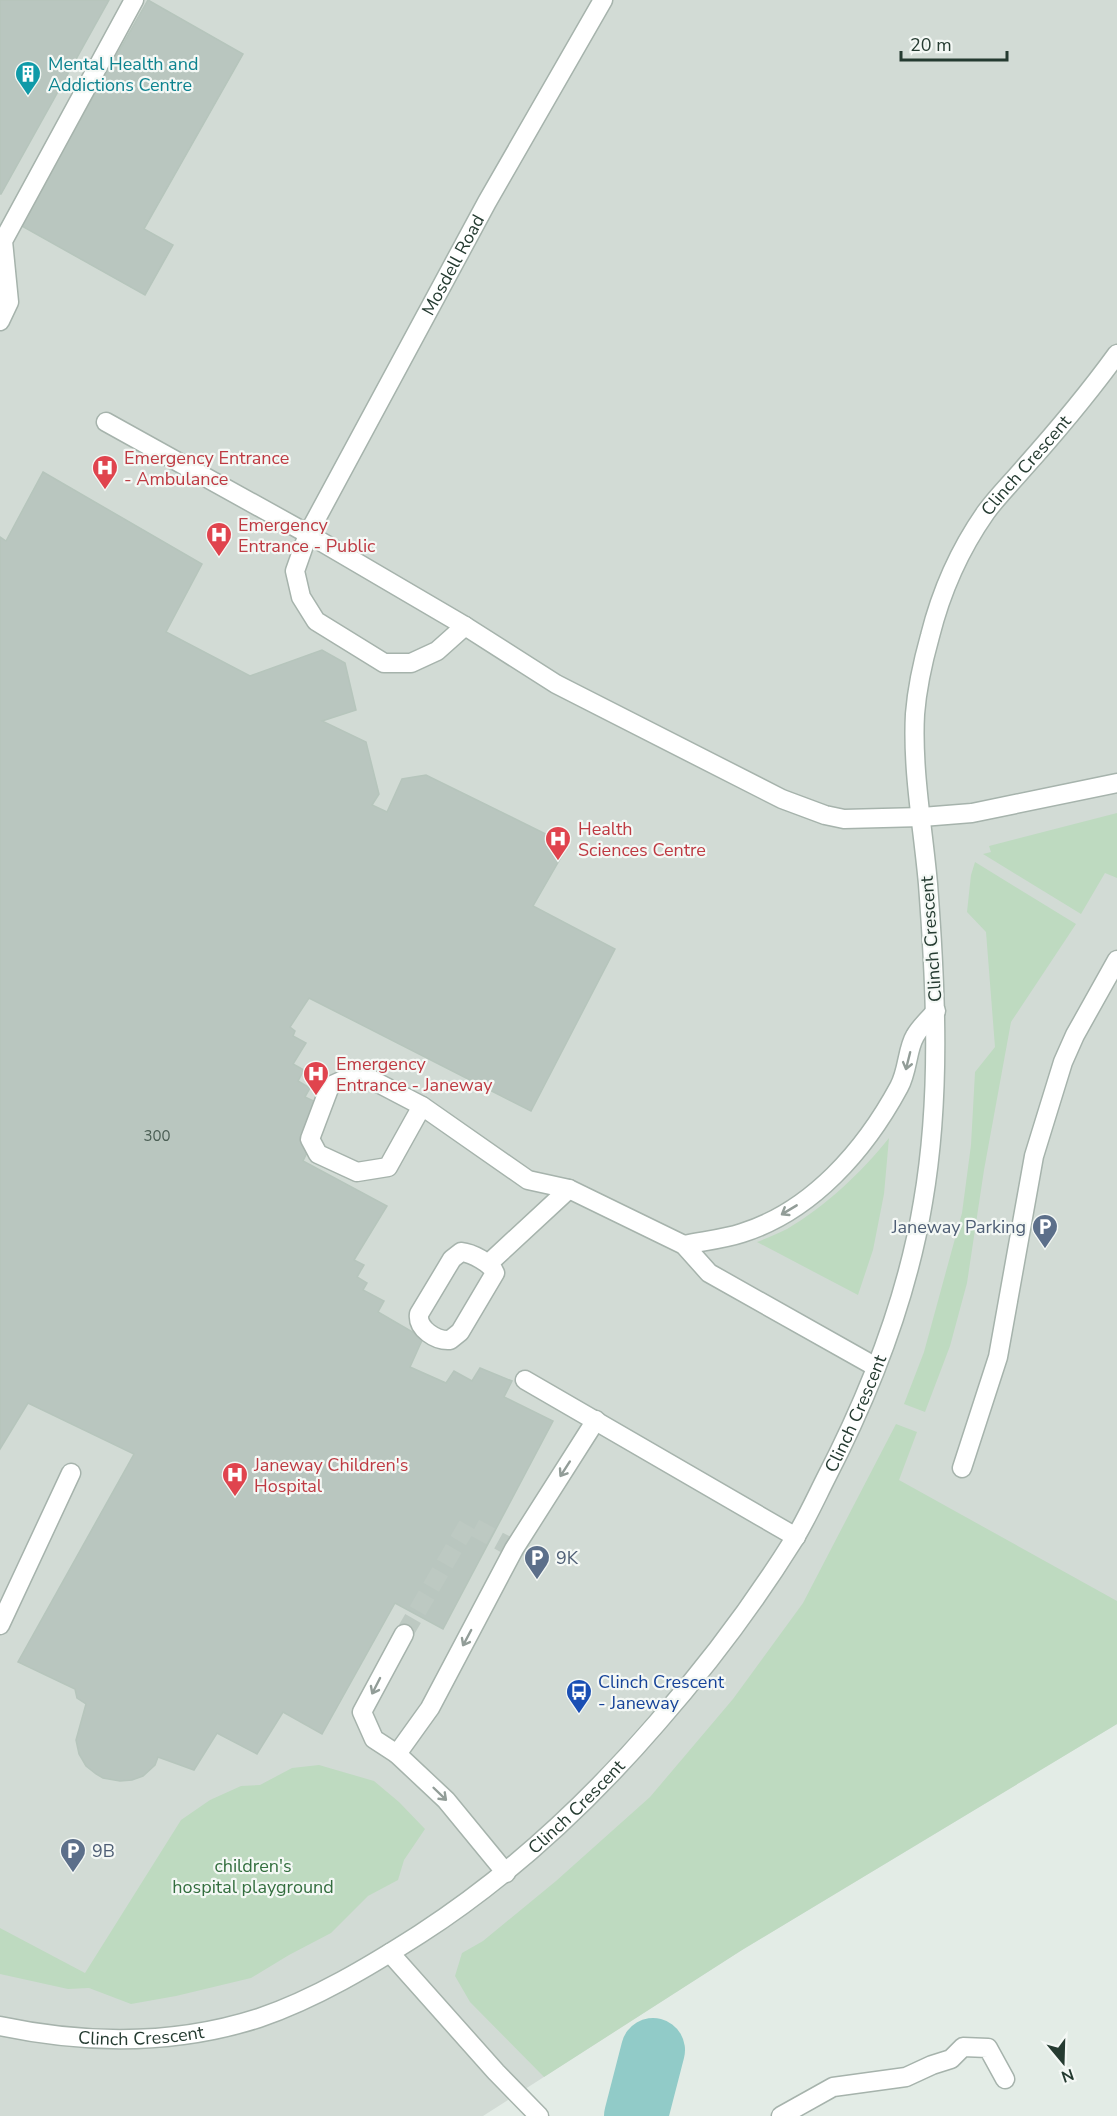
<svg xmlns="http://www.w3.org/2000/svg" width="1117" height="2116" font-family="'Nunito Sans',sans-serif">
<rect width="100%" height="100%" fill="#e3ece6"/>
<polygon fill="#d2dbd5" points="0,0 1117,0 1117,1724 742,1950 483,2116 0,2116"/>
<g fill="#bedac0">
<polygon points="1117,813 1117,878 1105,873 1081,914 983,854 991,852 989,846"/>
<polygon points="975,862 1076,924 1011,1022 984,1170 967,1283 950,1346 925,1412 904,1404 924,1352 962,1213 971,1145 975,1072 995,1047 986,932 967,912 971,875"/>
<path d="M 889,1138 L 884,1194 L 873,1250 L 858,1295 L 757,1242 C 767,1238 777,1234 787,1229 C 826,1206 861,1173 889,1138 Z"/>
<polygon points="896,1424 917,1432 899,1480 1117,1601 1117,1724 742,1950 544,2077 470,2002 455,1976 462,1953 483,1941 556,1881 650,1797 733,1699 803,1603"/>
<polygon points="319,1765 374,1781 399,1802 425,1829 404,1860 398,1880 368,1896 331,1933 289,1955 251,1978 176,1996 131,2004 89,1988 68,1989 0,1974 0,1928 85,1973 181,1820 210,1800 241,1786 260,1785 292,1768"/>
</g>
<g fill="none" stroke-linecap="round" stroke-linejoin="round">
<polyline stroke="#91cbc8" stroke-width="64" points="636,2116 653,2050"/>
</g>
<g fill="#b9c6bf" stroke="#b6c5bc" stroke-width="1.5">
<polygon points="0,0 109,0 1,194 0,194"/>
<polygon points="148,0 243,54 144,229 173,245 145,295 20,225"/>
<polygon points="43,472 202,564 166,632 250,676 322,650 345,663 356,710 322,721 366,742 379,794 372,805 387,812 402,779 426,775 568,845 533,906 615,949 531,1111 309,998 290,1027 295,1031 293,1036 306,1043 293,1064 304,1070 298,1081 310,1088 305,1097 328,1108 303,1161 387,1206 354,1260 364,1265 357,1277 367,1283 363,1290 384,1301 378,1312 423,1338 410,1367 446,1383 454,1371 472,1381 480,1368 512,1381 504,1397 553,1421 443,1629 395,1603 322,1734 283,1712 257,1754 217,1733 194,1770 158,1757 155,1765 143,1776 132,1780 120,1781 103,1778 96,1774 86,1766 79,1754 76,1740 86,1704 77,1698 75,1689 18,1662 134,1454 28,1403 0,1449 0,537 6,541"/>
</g>
<g fill="none" stroke-linecap="round" stroke-linejoin="round">
<polyline stroke="#bdc9c2" stroke-width="18" stroke-dasharray="18 9" stroke-linecap="butt" points="404,1634 468,1524 514,1549"/>
<defs>
<g id="minor">
<polyline points="0,321 9,302 3,241 134,0"/>
<polyline points="106,422 308,534 465,626 556,684 782,799 825,815 844,819 922,817 972,813 1117,783"/>
<path id="s1" d="M 465,626 L 437,651 L 411,663 L 384,663 L 316,621 L 301,597 L 295,571 L 308,534 L 487,202 L 603,0"/>
<polygon points="359,1073 422,1106 388,1167 357,1172 318,1154 310,1139 330,1086"/>
<polyline points="422,1106 528,1180 569,1189 684,1245 709,1273 876,1367"/>
<path d="M 684,1245 C 703,1241 724,1239 742,1233 C 812,1211 865,1150 899,1087 C 908,1071 907,1049 915,1036 C 920,1027 929,1019 936,1011"/>
<path d="M 461,1252 C 472,1253 491,1263 495,1273 L 460,1332 L 450,1340 C 436,1341 417,1329 419,1314 L 452,1259 Z"/>
<polyline points="488,1264 569,1189"/>
<polyline points="525,1380 796,1537"/>
<polyline points="962,1468 998,1357 1034,1156 1063,1062 1075,1035 1117,960"/>
<polyline points="0,1625 71,1473"/>
<polyline points="397,1754 374,1739 362,1712 404,1634"/>
<polyline points="506,1873 446,1800 397,1754 430,1708 514,1549 596,1420"/>
<polyline points="390,1953 496,2072 539,2116"/>
<path id="s2" d="M 0,2026 C 85,2044 175,2045 259,2018 C 315,1999 370,1966 420,1934 C 510,1876 587,1804 657,1723 C 707,1666 753,1605 793,1541 C 805,1522 815,1500 825,1480 C 870,1393 907,1299 923,1202 C 941,1097 936,990 928,884 C 923,828 912,770 915,714 C 917,688 923,661 930,636 C 941,592 960,549 986,512 C 997,497 1011,483 1023,469 C 1056,432 1088,394 1117,354"/>
<polyline points="781,2116 833,2087 906,2077 932,2065 951,2059 963,2047 988,2048 1005,2079"/>
</g>
</defs>
<use href="#minor" stroke="#a6b3ac" stroke-width="21"/>
<use href="#minor" stroke="#fff" stroke-width="18"/>
</g>
<defs><path id="oneway-shaft" d="M-6 0H5M1.5-3L5.5 0L1.5 3" fill="none" stroke-width="1.6" stroke-linecap="round" stroke-linejoin="round" transform="scale(1.5)"/></defs>
<g stroke="#929d98">
<use href="#oneway-shaft" transform="translate(908 1061) rotate(104)"/>
<use href="#oneway-shaft" transform="translate(789 1210) rotate(149)"/>
<use href="#oneway-shaft" transform="translate(565 1469) rotate(123)"/>
<use href="#oneway-shaft" transform="translate(467 1638) rotate(118)"/>
<use href="#oneway-shaft" transform="translate(376 1686) rotate(117)"/>
<use href="#oneway-shaft" transform="translate(440 1794) rotate(44)"/>
</g>
<defs>
<symbol id="building-pin" viewBox="-11 -11 22 30"><path d="M0 17L-7.5 6A9.5 9.5 0 1 1 7.5 6Z" fill="#0f9aa8" stroke="#f4f8f5"/><path d="M-4-6H4V6H1V3H-1V6H-4ZM-2.5-4.3h1.7v1.8h-1.7ZM.8-4.3h1.7v1.8H.8ZM-2.5-1h1.7V.8h-1.7ZM.8-1h1.7V.8H.8Z" fill="#fff"/></symbol>
<symbol id="hospital-pin" viewBox="-11 -11 22 30"><path d="M0 17L-7.5 6A9.5 9.5 0 1 1 7.5 6Z" fill="#e0444e" stroke="#f4f8f5"/><path d="M-5-5h3v3.5h4V-5h3V5h-3V1.5h-4V5h-3Z" fill="#fff"/></symbol>
<symbol id="parking-pin" viewBox="-11 -11 22 30"><path d="M0 17L-7.5 6A9.5 9.5 0 1 1 7.5 6Z" fill="#5c6f8a" stroke="#f4f8f5"/><path d="M-3.5-5.5H1a3.5 3.5 0 0 1 0 7H-1V5.5H-3.5ZM-1-3.4V-.6H.8a1.4 1.4 0 0 0 0-2.8Z" fill="#fff"/></symbol>
<symbol id="bus-pin" viewBox="-11 -11 22 30"><path d="M0 17L-7.5 6A9.5 9.5 0 1 1 7.5 6Z" fill="#1a4fb4" stroke="#f4f8f5"/><path d="M-5-6H5V4H4V6H2V4H-2V6H-4V4H-5ZM-3.5-4V0h7V-4ZM-3.5 1.2v1.5H-2V1.2ZM2 1.2v1.5H3.5V1.2Z" fill="#fff"/></symbol>
</defs>
<g fill-rule="evenodd">
<use href="#building-pin" x="13" y="59" width="30" height="40"/>
<use href="#hospital-pin" x="90" y="453" width="30" height="40"/>
<use href="#hospital-pin" x="204" y="520" width="30" height="40"/>
<use href="#hospital-pin" x="543" y="824" width="30" height="40"/>
<use href="#hospital-pin" x="301" y="1059" width="30" height="40"/>
<use href="#parking-pin" x="1030" y="1212" width="30" height="40"/>
<use href="#hospital-pin" x="220" y="1460" width="30" height="40"/>
<use href="#parking-pin" x="522" y="1543" width="30" height="40"/>
<use href="#bus-pin" x="564" y="1677" width="30" height="40"/>
<use href="#parking-pin" x="58" y="1836" width="30" height="40"/>
</g>
<g text-anchor="middle" dominant-baseline="central" stroke-width="4.5" stroke-linejoin="round" paint-order="stroke">
<g font-size="15" fill="#4a5e54">
<text x="157" y="1136">300</text>
</g>
<g font-size="18" fill="#0d838f" stroke="#f4f8f5" text-anchor="start">
<text x="48" y="64">Mental Health and<tspan x="48" dy="21">Addictions Centre</tspan></text>
</g>
<g font-size="18" fill="#253b31" stroke="#f4f8f5">
<text stroke="none"><textPath href="#s1" startOffset="573">Mosdell Road</textPath></text>
<text stroke="none"><textPath href="#s2" startOffset="2122">Clinch Crescent</textPath></text>
<text transform="translate(931 939) rotate(-94)">Clinch Crescent</text>
<text stroke="none"><textPath href="#s2" startOffset="1132">Clinch Crescent</textPath></text>
<text stroke="none"><textPath href="#s2" startOffset="646">Clinch Crescent</textPath></text>
<text stroke="none"><textPath href="#s2" startOffset="142">Clinch Crescent</textPath></text>
</g>
<g font-size="18" fill="#be3a42" stroke="#f4f8f5" text-anchor="start">
<text x="124" y="458">Emergency Entrance<tspan x="124" dy="21">- Ambulance</tspan></text>
<text x="238" y="525">Emergency<tspan x="238" dy="21">Entrance - Public</tspan></text>
<text x="578" y="829">Health<tspan x="578" dy="21">Sciences Centre</tspan></text>
<text x="336" y="1064">Emergency<tspan x="336" dy="21">Entrance - Janeway</tspan></text>
<text x="254" y="1465">Janeway Children's<tspan x="254" dy="21">Hospital</tspan></text>
</g>
<g font-size="18" fill="#4e5e75" stroke="#f4f8f5" text-anchor="start">
<text x="1026" y="1227" text-anchor="end">Janeway Parking</text>
<text x="556" y="1558">9K</text>
<text x="92" y="1851">9B</text>
</g>
<g font-size="18" fill="#164399" stroke="#f4f8f5" text-anchor="start">
<text x="598" y="1682">Clinch Crescent<tspan x="598" dy="21">- Janeway</tspan></text>
</g>
<g font-size="18" fill="#336e3e" stroke="#f4f8f5">
<text x="253" y="1866">children's<tspan x="253" dy="21">hospital playground</tspan></text>
</g>
</g>
<g transform="translate(1063 2062) rotate(161)" stroke="#f4f8f5" stroke-width="4.5" paint-order="stroke">
<path d="M0-4.5L10 22L0 15L-10 22Z" fill="#253b31"/>
<text y="-9" font-size="16" font-weight="bold" text-anchor="middle" fill="#253b31">N</text>
</g>
<path d="M901 51v9h106v-9" fill="none" stroke="#253b31" stroke-width="3"/>
<text x="910" y="51" font-size="18" fill="#253b31" stroke="#f4f8f5" stroke-width="4.5" paint-order="stroke">20 m</text>
</svg>
